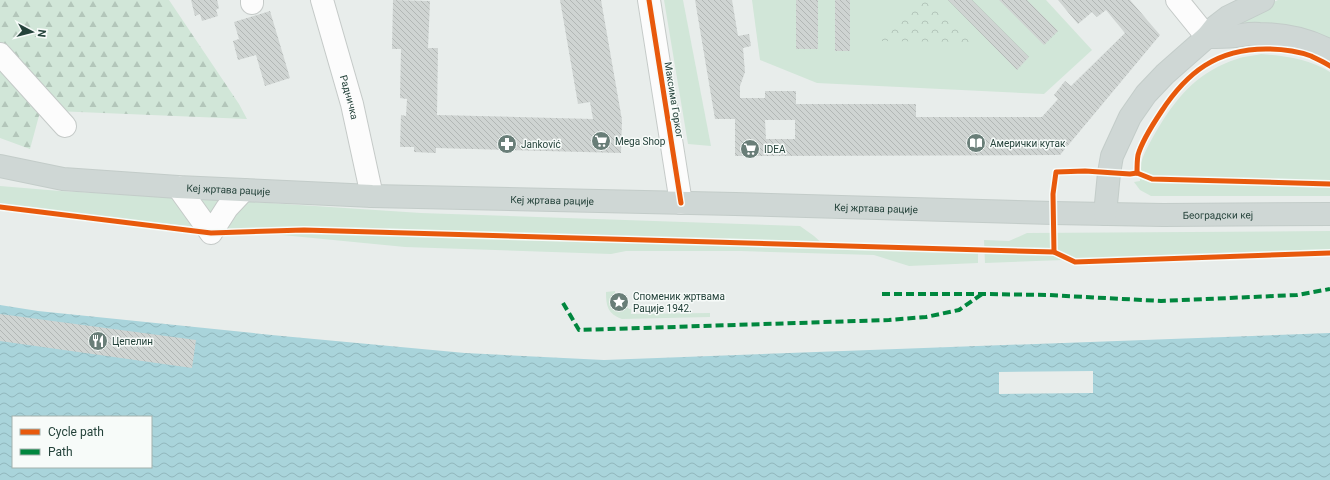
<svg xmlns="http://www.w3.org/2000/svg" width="1330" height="480" font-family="Roboto,sans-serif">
<defs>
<pattern id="forest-firs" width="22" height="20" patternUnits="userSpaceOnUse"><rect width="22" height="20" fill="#d1e6d8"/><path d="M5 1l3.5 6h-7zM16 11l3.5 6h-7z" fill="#b3c6ba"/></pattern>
<pattern id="park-crowns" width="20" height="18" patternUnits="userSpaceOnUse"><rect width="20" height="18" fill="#d1e6d8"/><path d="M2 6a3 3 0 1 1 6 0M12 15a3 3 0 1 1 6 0" fill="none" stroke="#b3c6ba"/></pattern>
<pattern id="water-waves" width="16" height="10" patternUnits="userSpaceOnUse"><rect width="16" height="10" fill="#a9d4db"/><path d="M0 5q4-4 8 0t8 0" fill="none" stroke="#91b7bd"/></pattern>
<pattern id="building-back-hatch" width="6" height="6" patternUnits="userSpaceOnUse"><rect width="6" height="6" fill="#cfd4d2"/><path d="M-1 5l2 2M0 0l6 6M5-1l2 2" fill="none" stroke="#b2b7b5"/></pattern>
</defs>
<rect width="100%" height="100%" fill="#e8edeb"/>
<g fill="#d1e6d8">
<polygon points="664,0 683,0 711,146 688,144"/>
<polygon points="752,0 1046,0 1092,50 1044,94 817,83 760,60"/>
<polygon points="1278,0 1330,0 1330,40 1233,28 1229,22"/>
<path d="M 1261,54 C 1285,56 1309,59 1330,72 L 1330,196 L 1151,196 L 1140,190 L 1134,182 L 1140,181 C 1140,176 1139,168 1141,163 C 1144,152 1154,135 1160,125 C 1180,93 1200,71 1237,59 C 1244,56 1253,56 1261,54 Z"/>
<polygon points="0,186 60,191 191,198 421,213 800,226 814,236 827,248 978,253 978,263 909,266 874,255 741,251 626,251 611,254 405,247 6,208 0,207"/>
<polygon points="1330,231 1330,250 985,263 984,240 1009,241 1027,233"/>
<path d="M 615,291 L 615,294 L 629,309 L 631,309 L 631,314 L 710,313 L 710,317 L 622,319 C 608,314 606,306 606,292 Z"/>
</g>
<polygon fill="url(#forest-firs)" points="0,0 169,0 239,104 247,119 55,111 40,112 30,149 0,138"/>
<polygon fill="url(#park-crowns)" points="919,0 930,0 973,42 876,41"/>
<path fill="url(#water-waves)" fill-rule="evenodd" d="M 0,305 L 38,311 L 282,336 L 465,353 L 604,360 L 1330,333 L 1330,480 L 0,480 ZM 13,417 L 151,417 L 151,467 L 13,467 Z"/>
<polygon fill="#e8edeb" points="1093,371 1093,393 999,394 999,372"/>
<g fill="url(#building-back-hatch)" fill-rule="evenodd">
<polygon points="191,0 217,0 219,8 216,10 218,16 202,21 200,14 195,16"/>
<polygon points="393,0 430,1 428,48 438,48 437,115 593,119 590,102 578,104 560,0 601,0 622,120 621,153 436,148 436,153 414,152 414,147 400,147 401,115 406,116 407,99 400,98 401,49 392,49"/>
<path d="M 695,0 L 732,0 L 738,36 L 749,34 L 751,46 L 743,48 L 745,72 L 740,86 L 740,98 L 765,98 L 765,91 L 796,91 L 796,104 L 916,104 L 916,117 L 1042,117 L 1058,99 L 1054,95 L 1065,81 L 1071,86 L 1125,33 L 1106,10 L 1097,17 L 1092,12 L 1078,24 L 1058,0 L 1130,0 L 1160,35 L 1060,155 L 735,156 L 735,119 L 715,119 ZM 765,120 L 795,120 L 795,139 L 766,139 Z"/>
<rect x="796" y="0" width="22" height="49"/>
<rect x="835" y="0" width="15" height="51"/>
<polygon points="948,0 972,0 1029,57 1017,70"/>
<polygon points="999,0 1027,0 1058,31 1044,45"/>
<polygon points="270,11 290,78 265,86 256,55 238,60 233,41 239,39 234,22"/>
<polygon points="0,314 196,340 192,368 0,341"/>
</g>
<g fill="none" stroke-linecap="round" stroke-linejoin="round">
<defs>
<g id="minor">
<path id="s1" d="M 322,0 L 352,104 L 372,196"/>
<polyline points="649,0 681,203"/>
<polyline points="1177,0 1207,37"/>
<polyline points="252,3 252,0"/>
<polyline points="0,54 65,126"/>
<polyline points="178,187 211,233 227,208 244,190"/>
</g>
<g id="major">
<path d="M 1207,37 C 1216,37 1225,37 1235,36 C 1243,35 1251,33 1259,34 C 1284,34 1308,39 1330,51"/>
<path id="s2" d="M 0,166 L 63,179 L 178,187 L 372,196 L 735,204 L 1053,213 L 1163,215 L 1330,214"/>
<polyline points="1105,214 1109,173 1112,156 1130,117 1146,94 1165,74 1207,37 1215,27 1228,17 1263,0"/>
</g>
</defs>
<use href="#minor" stroke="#c5cac8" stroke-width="24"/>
<use href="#major" stroke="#c3ccc9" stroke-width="24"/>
<use href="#minor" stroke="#fcfcfc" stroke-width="22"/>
<use href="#major" stroke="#cfd7d5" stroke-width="22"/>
<g stroke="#00873e" stroke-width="4" stroke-dasharray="8 4" stroke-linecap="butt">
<polyline points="882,294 982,294 1048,295 1161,301 1297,295 1330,289"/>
<polyline points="563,303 579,330 889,320 926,317 959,310 982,294"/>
</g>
<defs>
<g id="cycleway">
<polyline points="649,0 681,203"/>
<path d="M 1137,173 C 1137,167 1137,161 1138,155 C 1142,141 1153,124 1161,112 C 1187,72 1217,49 1266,49 C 1280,49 1297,51 1311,56 C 1317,59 1324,62 1330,66"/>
<polyline points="0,207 211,233 304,230 1054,252 1075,262 1330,253"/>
<polyline points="1054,252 1053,194 1056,172 1085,171 1130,174 1137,173 1152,179 1330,184"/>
</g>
</defs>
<use href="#cycleway" stroke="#f7fbf9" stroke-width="8"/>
<use href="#cycleway" stroke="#e8590c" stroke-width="5"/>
</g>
<defs>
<symbol id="supermarket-disc" viewBox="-11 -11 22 22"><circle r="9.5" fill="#697e78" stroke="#f7fbf9"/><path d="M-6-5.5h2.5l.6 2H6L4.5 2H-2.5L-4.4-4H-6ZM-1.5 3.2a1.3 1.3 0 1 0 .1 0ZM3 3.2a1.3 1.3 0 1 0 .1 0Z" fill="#fff"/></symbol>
<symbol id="library-disc" viewBox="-11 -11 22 22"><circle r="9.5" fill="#697e78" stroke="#f7fbf9"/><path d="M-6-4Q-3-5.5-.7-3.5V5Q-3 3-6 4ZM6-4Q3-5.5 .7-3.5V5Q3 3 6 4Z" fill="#fff"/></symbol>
<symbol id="pharmacy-disc" viewBox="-11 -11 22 22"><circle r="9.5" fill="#697e78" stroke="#f7fbf9"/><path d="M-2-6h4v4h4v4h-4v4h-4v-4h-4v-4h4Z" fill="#fff"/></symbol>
<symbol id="sight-disc" viewBox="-11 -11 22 22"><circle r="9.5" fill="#697e78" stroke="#f7fbf9"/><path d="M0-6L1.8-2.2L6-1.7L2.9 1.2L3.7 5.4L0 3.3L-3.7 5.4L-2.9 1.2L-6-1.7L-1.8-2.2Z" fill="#fff"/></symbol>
<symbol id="restaurant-disc" viewBox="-11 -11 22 22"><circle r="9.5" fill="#697e78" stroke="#f7fbf9"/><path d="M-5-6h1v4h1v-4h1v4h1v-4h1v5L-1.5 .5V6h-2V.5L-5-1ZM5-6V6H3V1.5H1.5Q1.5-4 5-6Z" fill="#fff"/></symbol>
</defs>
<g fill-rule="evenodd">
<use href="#supermarket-disc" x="590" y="130" width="22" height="22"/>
<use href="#library-disc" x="965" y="132" width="22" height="22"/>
<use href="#pharmacy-disc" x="496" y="133" width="22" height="22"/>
<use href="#supermarket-disc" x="739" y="138" width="22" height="22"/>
<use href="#sight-disc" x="608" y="291" width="22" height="22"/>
<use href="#restaurant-disc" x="87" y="330" width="22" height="22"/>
</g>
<g text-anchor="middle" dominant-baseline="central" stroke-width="3" stroke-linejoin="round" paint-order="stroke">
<g font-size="10" fill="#24423a" stroke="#f7fbf9">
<text stroke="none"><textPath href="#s1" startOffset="101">Радничка</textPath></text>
<text transform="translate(674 100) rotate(81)">Максима Горког</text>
<text stroke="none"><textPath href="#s2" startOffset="230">Кеј жртава рације</textPath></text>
<text stroke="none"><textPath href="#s2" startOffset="554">Кеј жртава рације</textPath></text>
<text stroke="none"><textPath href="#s2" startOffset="878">Кеј жртава рације</textPath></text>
<text stroke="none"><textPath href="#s2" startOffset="1220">Београдски кеј</textPath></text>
</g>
<g font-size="10" fill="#24423a" stroke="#f7fbf9" text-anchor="start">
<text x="615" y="141">Mega Shop</text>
<text x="990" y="143">Амерички кутак</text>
<text x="521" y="144">Janković</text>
<text x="764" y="149">IDEA</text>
<text x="633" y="296">Споменик жртвама<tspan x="633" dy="12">Рације 1942.</tspan></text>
<text x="112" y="341">Цепелин</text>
</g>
</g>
<rect x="12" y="416" width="140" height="52" fill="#f7fbf9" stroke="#a3b1ad"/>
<rect x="20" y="429" width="20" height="6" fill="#e8590c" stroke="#a3b1ad"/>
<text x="48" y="436" font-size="12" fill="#24423a">Cycle path</text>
<rect x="20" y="449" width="20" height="6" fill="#00873e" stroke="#a3b1ad"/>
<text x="48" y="456" font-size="12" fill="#24423a">Path</text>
<g transform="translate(32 32) rotate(97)" stroke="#f7fbf9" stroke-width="3" paint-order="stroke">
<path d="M0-3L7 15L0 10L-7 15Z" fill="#24423a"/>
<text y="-6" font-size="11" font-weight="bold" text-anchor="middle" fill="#24423a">N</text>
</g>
</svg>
